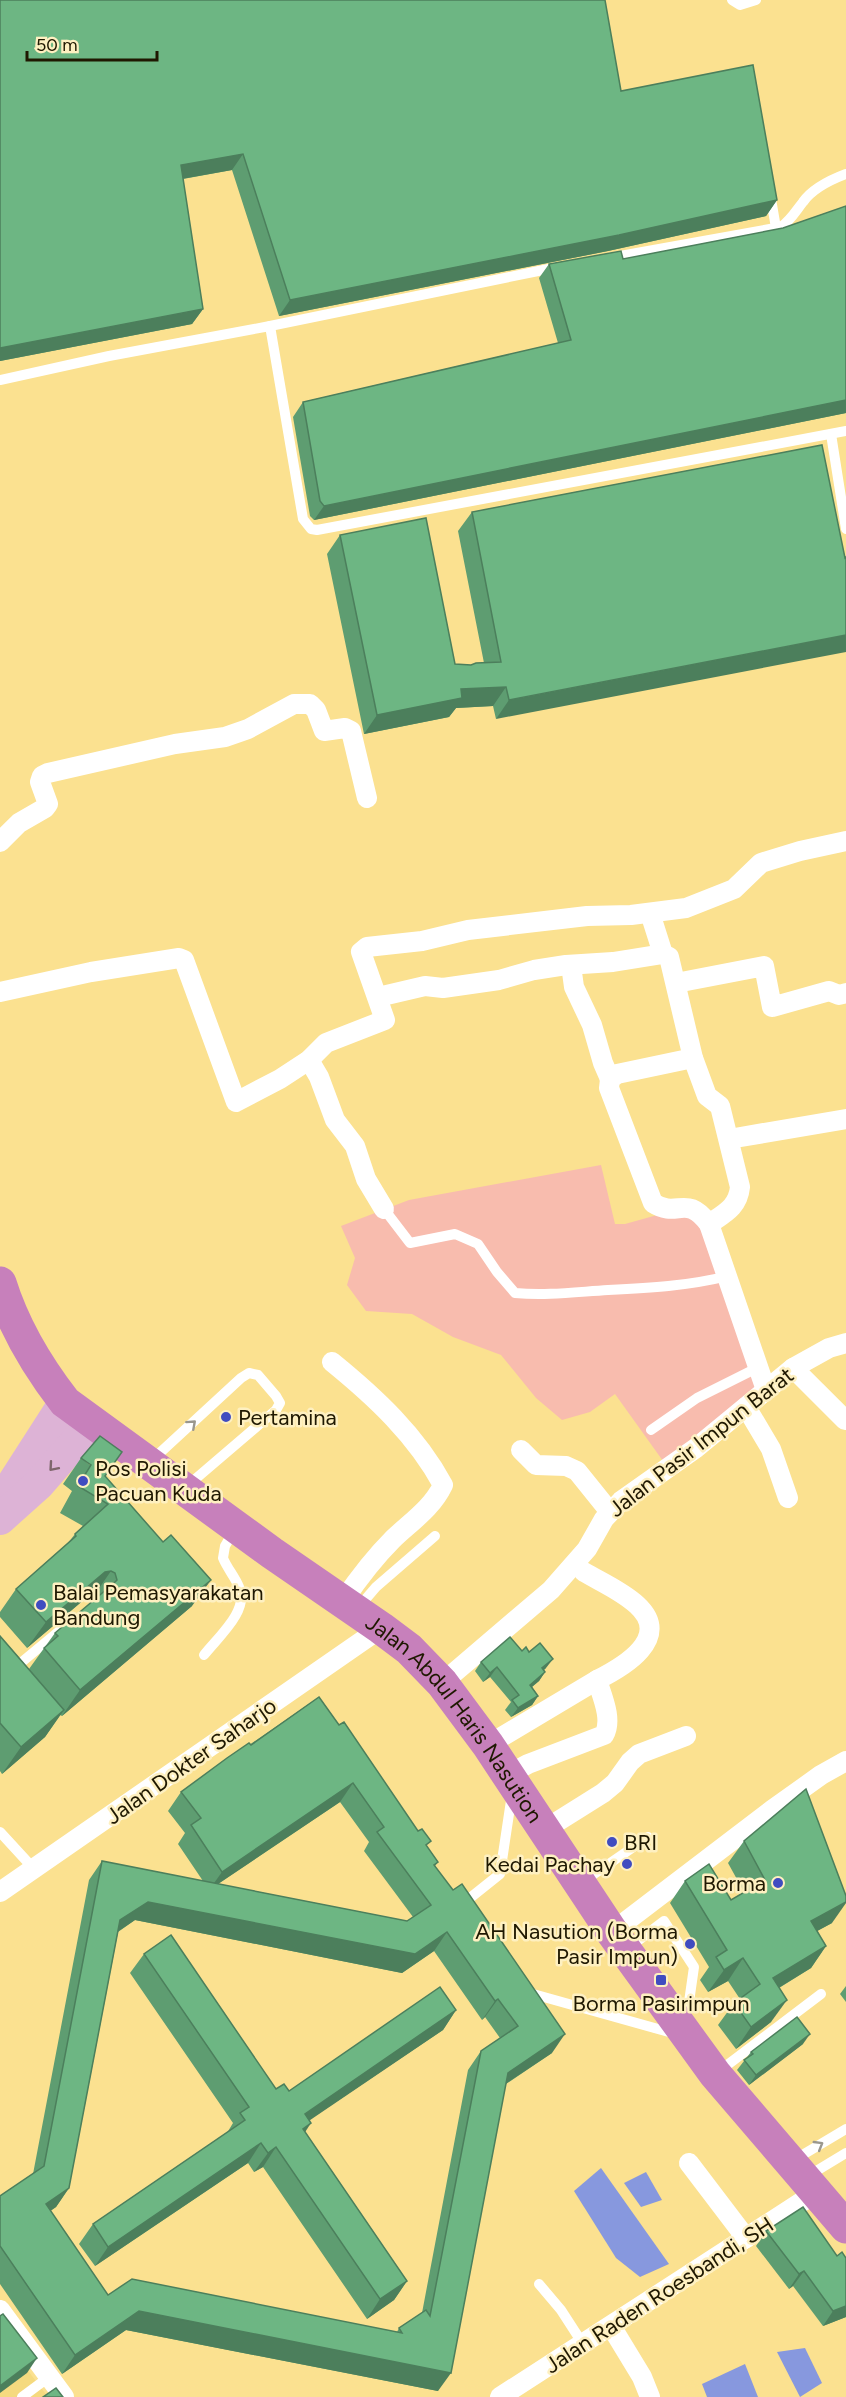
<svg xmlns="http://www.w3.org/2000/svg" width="846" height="2397" font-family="Figtree,sans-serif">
<rect width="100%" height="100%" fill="#fbe190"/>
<polygon fill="#f5da7f" points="0,2334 48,2397 0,2397"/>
<polygon fill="#f8bcae" points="601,1165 615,1224 625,1224 686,1207 696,1216 759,1386 663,1461 615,1394 590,1412 562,1420 536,1398 501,1355 453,1337 412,1314 366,1311 347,1285 355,1258 341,1226 409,1200"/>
<g fill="#8798de">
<polygon points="601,2168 669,2264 640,2277 616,2258 574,2191"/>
<polygon points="646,2172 662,2200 641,2207 624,2183"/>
<polygon points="805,2348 822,2383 800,2397 777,2352"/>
<polygon points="745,2364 758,2397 707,2397 702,2384"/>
</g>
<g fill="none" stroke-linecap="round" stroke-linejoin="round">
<g stroke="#fff" stroke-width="10">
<polyline points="732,0 740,5 756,0"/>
<polyline points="770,193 776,228"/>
<path d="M 609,258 L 781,227 C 791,220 795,212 803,202 C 813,188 830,180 846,174"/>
<polyline points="270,326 303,519 311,529 317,530 846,431"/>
<polyline points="0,380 109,356 270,326 558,267"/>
<polyline points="831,434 846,529"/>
<path d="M 384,1209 L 410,1243 L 455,1234 L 478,1244 L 497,1272 L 515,1293 C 546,1296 576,1292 608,1290 C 649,1288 688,1286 728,1276"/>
<polyline points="651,1430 697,1398 759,1367"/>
<polyline points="151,1461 241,1378 249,1373 258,1375 276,1396 280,1403 276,1410 186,1487"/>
<polyline points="358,1608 376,1587 435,1536"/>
<path d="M 204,1655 C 218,1637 250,1610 239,1587 C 235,1577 227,1568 223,1558 L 225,1546 L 235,1529"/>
<polyline points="11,1671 64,1627"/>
<polyline points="0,1832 34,1869"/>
<polyline points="584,1881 648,1837"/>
<polyline points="465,1902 500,1874 512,1794"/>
<polyline points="627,1949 664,1921 694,1967 689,2002 675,2014"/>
<polyline points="526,1992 676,2034"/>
<polyline points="718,2072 821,1994"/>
<polyline points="794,2160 846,2129"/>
<polyline points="808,2176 846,2153"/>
<polyline points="539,2284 561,2310 583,2344"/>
<polyline points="22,2397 49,2377"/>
</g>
<g stroke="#fff" stroke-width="20">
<polyline points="0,842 19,823 45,808 48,804 40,782 42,776 48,773 175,744 225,737 248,729 294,704 310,704 316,710 324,731 345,728 351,731 367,798"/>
<path d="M 650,913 L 663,954 L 669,957 L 693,1058 L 707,1096 L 720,1106 L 740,1187 C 738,1207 725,1213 709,1224"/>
<polyline points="571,965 574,987 592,1025 603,1063 610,1079"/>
<polyline points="676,983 764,966 772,1007 829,991 839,995 846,993"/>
<polyline points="0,992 91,972 179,958 184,960 236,1102 280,1079 309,1060 326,1043 385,1020 361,952 367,947 422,941 468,930 587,916 631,915 686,908 734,889 761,863 800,851 846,841"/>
<polyline points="378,997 425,986 443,988 499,980 534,970 566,965 613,962 663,954"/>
<path d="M 693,1058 L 617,1074 L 610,1079 L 609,1088 L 653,1203 C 678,1219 686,1193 709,1224 L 766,1390"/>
<polyline points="309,1060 319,1077 335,1120 355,1146 366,1179 384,1209"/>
<polyline points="729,1139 846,1119"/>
<path d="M 332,1362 C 375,1397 416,1435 443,1485 C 432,1508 412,1521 393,1539 C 374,1558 358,1579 343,1601"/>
<polyline points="793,1368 845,1420"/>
<polyline points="746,1407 771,1449 788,1498"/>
<polyline points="521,1450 536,1465 566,1466 577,1471 610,1512"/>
<polyline points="442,1683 551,1590 587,1549 604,1519 621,1501 696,1448 793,1368 829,1348 846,1343"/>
<polyline points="488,1745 597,1680"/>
<path d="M 508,1775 L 528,1764 L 604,1735 C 613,1720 602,1696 597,1680 C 623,1667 673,1638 637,1605 C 622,1591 601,1582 584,1572"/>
<polyline points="544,1830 603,1793 615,1783 630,1762 639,1754 686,1736"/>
<polyline points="0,1892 381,1628"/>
<polyline points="612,1932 772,1810 821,1775 846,1761"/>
<polyline points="689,2163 746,2238"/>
<polyline points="0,2310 64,2397"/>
<polyline points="611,2326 642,2377 650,2397"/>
<polyline points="500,2397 817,2192"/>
</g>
<g stroke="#ddb3d6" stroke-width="32">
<polyline points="2,1500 65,1402"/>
<polyline points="0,1519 39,1484 92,1423"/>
</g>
<path stroke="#c780bb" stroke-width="33" id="s1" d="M 0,1283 C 14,1328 37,1366 65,1402 L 272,1553 L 381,1628 L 409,1649 L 442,1683 L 488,1745 L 612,1932 L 715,2074 L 846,2227"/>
</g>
<g fill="#5e9d71" fill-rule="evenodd">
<polygon points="0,0 621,91 777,200 766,216 608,251 279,316 232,170 183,179 203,309 192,324 0,361"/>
<polygon points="846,206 846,413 314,520 310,516 293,417 303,402 558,343 539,278 549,264 623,259 783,228"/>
<polygon points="822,445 496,719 493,706 456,708 449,717 364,734 327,554 340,535 455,664 471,665 484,663 458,531 472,512"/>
<polygon points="81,1458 105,1477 192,1606 62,1716 60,1715 45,1737 2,1774 0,1771 0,1636 29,1669 55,1633 96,1599 93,1597 86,1598 27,1648 0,1617 0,1612 16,1589 68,1543 75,1534 83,1526 60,1513 72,1491 63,1484"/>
<polygon points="522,1651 529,1652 546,1668 544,1670 545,1672 539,1681 532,1687 538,1696 532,1705 511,1717 505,1710 511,1702 490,1677 483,1682 475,1671 481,1662"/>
<path d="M 319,1697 L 438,1862 L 435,1866 L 552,2053 L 506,2084 L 438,2391 L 126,2330 L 62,2374 L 0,2284 L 0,2196 L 33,2174 L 89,1880 L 102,1861 L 203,1881 L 178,1844 L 185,1833 L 168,1811 L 181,1792 ZM 340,1802 L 369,1842 L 364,1851 L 413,1917 L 407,1921 L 218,1884 ZM 135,1920 L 402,1973 L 434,1951 L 482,2020 L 485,2017 L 500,2038 L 481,2051 L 468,2070 L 422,2313 L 399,2328 L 397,2332 L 108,2295 L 50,2211 L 56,2207 L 69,2188 L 118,1932 Z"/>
<polygon points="744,1841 832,1923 817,1931 826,1946 811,1968 779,1988 771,2022 736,2049 718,2025 734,2003 740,1999 728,1981 708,1992 700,1980 709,1967 670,1903 685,1881 731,1900 744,1892 728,1863"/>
<polygon points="144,1954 276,2089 289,2091 456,2010 443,2030 309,2120 305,2132 407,2281 394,2300 367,2319 263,2167 254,2172 248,2163 95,2266 79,2244 93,2224 227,2133 233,2123 130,1973"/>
<polygon points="846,1986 846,2002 840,1994"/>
<polygon points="803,2044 749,2085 737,2070 751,2052"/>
<polygon points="766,2231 846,2258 846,2317 823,2326 793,2286 789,2289 756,2246"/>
</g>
<g fill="#4c7f5c">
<polygon points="243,154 232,170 170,181 181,165"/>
<polygon points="777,200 766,216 608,251 279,316 290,300"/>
<polygon points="203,309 192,324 0,361 0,348"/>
<polygon points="846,400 846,413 314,520 324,506"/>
<polygon points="846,635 846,652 496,719 509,700"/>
<polygon points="506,687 493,706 456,708 449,717 364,734 377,715 461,689"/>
<polygon points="111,1571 93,1597 86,1598 27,1648 46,1622 105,1572"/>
<polygon points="211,1580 192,1606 62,1716 80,1690"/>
<polygon points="553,1659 546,1668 535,1677 542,1668"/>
<polygon points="497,1667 490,1677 483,1682 490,1673"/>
<polygon points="545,1672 539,1681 523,1694 530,1685"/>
<polygon points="538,1696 532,1705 511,1717 518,1708"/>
<polygon points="64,1710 45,1737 2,1774 21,1747"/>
<polygon points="353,1783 340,1802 209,1890 222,1872"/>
<polygon points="148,1902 447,1932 434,1951 402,1973 135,1920 107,1939 120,1920"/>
<polygon points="846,1902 846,1903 832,1923 795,1943 811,1921"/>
<polygon points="826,1946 811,1968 757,2001 773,1978"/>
<polygon points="743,1958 728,1981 708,1992 724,1970"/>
<polygon points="498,1999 485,2017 482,2020 495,2001"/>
<polygon points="787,2000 771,2022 736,2049 751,2027"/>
<polygon points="456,2010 443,2030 291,2133 305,2114"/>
<polygon points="565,2034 552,2053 495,2091 508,2073"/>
<polygon points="810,2034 803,2044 749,2085 756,2075"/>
<polygon points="311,2123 298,2143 303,2129"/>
<polygon points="261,2143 248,2163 95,2266 108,2247"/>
<polygon points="276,2147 263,2167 254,2172 268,2153"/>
<polygon points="69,2188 56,2207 33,2223 46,2204"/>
<polygon points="804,2271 793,2286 789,2289 799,2274"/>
<polygon points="407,2281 394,2300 367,2319 380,2299"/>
<polygon points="846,2306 846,2317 823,2326 833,2311"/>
<polygon points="139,2311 451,2373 438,2391 126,2330 62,2374 75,2355"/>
<polygon points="37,2358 27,2373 0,2393 0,2386"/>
</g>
<g fill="#6db683" stroke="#4c7f5c" stroke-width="1.5" fill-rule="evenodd">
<polygon points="0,0 605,0 621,91 753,65 777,200 619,235 290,300 243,154 181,165 203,309 0,348"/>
<polygon points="846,206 846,400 324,506 320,501 303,402 571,340 549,264 621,251 623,259 783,228"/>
<polygon points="822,445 845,558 846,557 846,635 509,700 506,687 461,689 462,698 377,715 340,535 426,518 455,664 471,665 476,663 501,662 472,512"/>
<polygon points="100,1436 122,1452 105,1476 163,1542 171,1535 211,1580 80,1690 44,1648 58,1636 55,1633 114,1583 117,1580 115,1573 111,1571 105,1572 46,1622 16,1589 76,1536 75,1534 108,1504 78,1486 91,1465 81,1458"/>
<polygon points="0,1636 64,1710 21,1747 0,1723"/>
<polygon points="510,1637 522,1651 526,1647 529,1652 540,1643 553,1659 542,1668 545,1672 530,1685 538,1696 518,1708 512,1700 519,1695 497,1667 490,1673 481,1662"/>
<path d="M 319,1697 L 339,1725 L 344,1722 L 418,1831 L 422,1829 L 431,1841 L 426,1845 L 438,1862 L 434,1865 L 453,1890 L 462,1884 L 565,2034 L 508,2073 L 451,2373 L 139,2311 L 75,2355 L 0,2246 L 0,2196 L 44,2166 L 102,1861 L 407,1921 L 431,1905 L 377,1832 L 384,1827 L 353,1783 L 222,1872 L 191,1825 L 201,1818 L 181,1792 L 227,1758 L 249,1743 L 251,1745 ZM 148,1902 L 415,1954 L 447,1932 L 495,2001 L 498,1999 L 518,2026 L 481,2051 L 430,2316 L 426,2310 L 399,2328 L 402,2333 L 132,2279 L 108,2295 L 46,2204 L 69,2188 L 120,1920 Z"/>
<polygon points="806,1789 846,1896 846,1902 811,1921 826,1946 773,1978 787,2000 751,2027 734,2003 760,1984 743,1958 724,1970 716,1957 727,1950 685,1881 709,1864 731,1900 765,1880 744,1841"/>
<polygon points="171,1935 276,2089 284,2084 289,2091 440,1987 456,2010 305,2114 311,2123 303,2129 407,2281 380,2299 276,2147 268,2153 261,2143 108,2247 93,2224 245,2120 240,2113 249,2107 144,1954"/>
<polygon points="797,2017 810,2034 756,2075 744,2060 753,2054 751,2052"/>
<polygon points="803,2207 837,2256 842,2252 846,2258 846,2306 833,2311 804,2271 799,2274 766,2231"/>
<polygon points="3,2314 37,2358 0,2386 0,2316"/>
<polygon points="56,2388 63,2397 43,2397"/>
</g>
<defs><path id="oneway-chevron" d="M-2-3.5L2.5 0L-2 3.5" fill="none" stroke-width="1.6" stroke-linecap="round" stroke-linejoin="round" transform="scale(1.5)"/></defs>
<g stroke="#9a978d">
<use href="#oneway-chevron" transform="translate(192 1424) rotate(-42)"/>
<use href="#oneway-chevron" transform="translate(819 2145) rotate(-31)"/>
</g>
<use stroke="#7e666c" href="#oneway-chevron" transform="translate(53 1467) rotate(131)"/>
<g fill="#404cc0" stroke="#fef0c1" stroke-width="2">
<circle cx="226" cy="1417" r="6"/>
<circle cx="83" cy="1481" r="6"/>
<circle cx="41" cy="1605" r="6"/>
<circle cx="612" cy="1842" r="6"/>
<circle cx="627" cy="1864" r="6"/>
<circle cx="778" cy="1883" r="6"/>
<circle cx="690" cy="1944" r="6"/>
<rect x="655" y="1974" width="12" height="12" rx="3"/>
</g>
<g text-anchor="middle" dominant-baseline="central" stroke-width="5" stroke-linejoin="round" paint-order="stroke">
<g font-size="22" fill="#1f1801" stroke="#fef0c1" text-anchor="start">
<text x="238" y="1417">Pertamina</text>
<text x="95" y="1468">Pos Polisi<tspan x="95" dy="25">Pacuan Kuda</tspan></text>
<text x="53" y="1592">Balai Pemasyarakatan<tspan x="53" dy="25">Bandung</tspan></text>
<text x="624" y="1842">BRI</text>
<text x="615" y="1864" text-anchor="end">Kedai Pachay</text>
<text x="766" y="1883" text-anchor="end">Borma</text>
<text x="678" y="1931" text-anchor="end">AH Nasution (Borma<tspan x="678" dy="25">Pasir Impun)</tspan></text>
<text x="661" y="2003" text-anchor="middle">Borma Pasirimpun</text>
</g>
<g font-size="22" fill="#1f1801" stroke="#fef0c1">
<text transform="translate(701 1442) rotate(-38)">Jalan Pasir Impun Barat</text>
<text stroke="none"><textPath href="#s1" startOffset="642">Jalan Abdul Haris Nasution</textPath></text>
<text transform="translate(191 1761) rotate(-35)">Jalan Dokter Saharjo</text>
<text transform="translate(659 2295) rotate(-33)">Jalan Raden Roesbandi, SH</text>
</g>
</g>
<path d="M27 51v9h130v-9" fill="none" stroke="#1f1801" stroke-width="3"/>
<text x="36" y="51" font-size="18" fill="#1f1801" stroke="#fef0c1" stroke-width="4.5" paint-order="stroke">50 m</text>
</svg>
